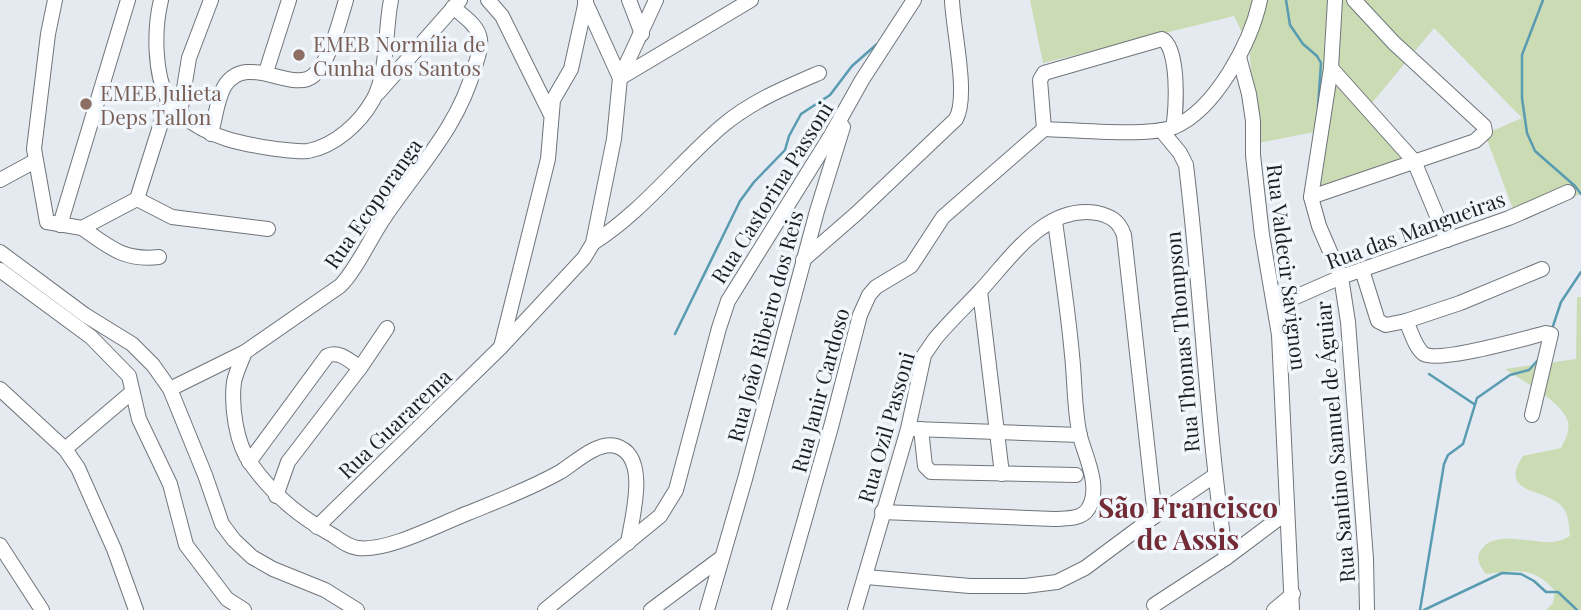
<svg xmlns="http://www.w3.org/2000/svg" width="1581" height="610" font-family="'Playfair Display',serif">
<rect width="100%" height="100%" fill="#e4eaf0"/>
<g fill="#cbdbb4">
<polygon points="1030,0 1581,0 1581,194 1516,217 1485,134 1522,118 1434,28 1367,109 1410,156 1316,191 1319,131 1258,143 1249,47 1234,16 1043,63"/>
<path d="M 1577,297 L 1581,297 L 1581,610 L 1546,610 L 1553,603 L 1555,591 C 1533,565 1516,571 1486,574 C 1480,566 1475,559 1481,550 C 1494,529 1533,544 1554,542 C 1560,541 1565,539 1570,536 C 1569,528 1569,516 1564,509 C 1550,487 1496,497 1523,456 L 1561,448 C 1566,439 1572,427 1566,417 C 1557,399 1522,381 1505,369 L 1576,359 Z"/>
</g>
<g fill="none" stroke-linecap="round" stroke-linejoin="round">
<g stroke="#599bb1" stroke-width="2.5">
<polyline points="1286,0 1290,25 1303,44 1317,56 1321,63 1318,107"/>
<polyline points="1543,0 1522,55 1522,98 1527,133 1535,151 1575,186 1581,194"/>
<polyline points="1553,326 1561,302 1581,272"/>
<polyline points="675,334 740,201 754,182 785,150 789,136 801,114 830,95 852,66 877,44"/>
<polyline points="1429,374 1474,404"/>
<polyline points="1420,610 1444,464 1448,455 1463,444 1477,398 1510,375 1529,370 1538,360"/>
<polyline points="1424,610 1502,573 1521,574 1534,581 1546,592 1558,592 1577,610"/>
</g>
<defs>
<g id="minor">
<polyline points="55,0 48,34 34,149 47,222 82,228 137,199 168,101"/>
<path d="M 161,0 C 154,29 154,73 168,100 C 170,105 177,111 182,115 C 209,138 242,144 276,149 C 286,150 297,152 308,151 C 335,146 360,123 373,100 C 388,74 385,29 391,0"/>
<polyline points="488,0 502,16 550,113"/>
<polyline points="629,0 642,34"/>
<polyline points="1335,0 1331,68 1311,197 1319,226 1341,277 1348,322 1366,559 1367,610"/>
<polyline points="585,1 620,78 751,0"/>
<polyline points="1239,57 1249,94 1253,121 1253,155 1262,235 1279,335 1292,610"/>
<polyline points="1331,68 1414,161 1447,240"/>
<polyline points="266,72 289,0"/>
<polyline points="378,93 460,0"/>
<polyline points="180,113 189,58 211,0"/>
<path d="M 1044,129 C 1074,130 1149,137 1174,127 C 1216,109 1251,42 1260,0"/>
<path d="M 1044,129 L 1040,80 L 1044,73 L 1162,39 C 1179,47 1177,109 1173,127"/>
<path d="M 1161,130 L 1180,153 L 1186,165 C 1202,296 1207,428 1226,558"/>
<path d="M 211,134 C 215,119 217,100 224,87 C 246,50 292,95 314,75 C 330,61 340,20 346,0"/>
<polyline points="0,180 35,161"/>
<polyline points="1311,197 1475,141 1485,132 1484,126 1394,43 1354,0"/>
<polyline points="137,199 172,217 268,229"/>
<polyline points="60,225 128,0"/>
<path d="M 82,228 C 109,247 124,261 159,257"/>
<path d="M 593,243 C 642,212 677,165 721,127 C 750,102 784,88 819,73"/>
<polyline points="0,252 85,315 132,344 153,365 170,389 205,475 222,524 234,540 252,557 273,569 325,590 357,610"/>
<path d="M 803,260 L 857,213 L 956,119 C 969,96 953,30 952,0"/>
<polyline points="0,270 91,337 129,376 139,419 170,484 186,545 227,599 244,610"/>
<path d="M 1362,270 L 1378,321 L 1386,325 L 1406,321 C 1411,331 1415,348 1424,354 C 1440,363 1525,338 1546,333 L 1551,334 L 1532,415"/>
<polyline points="980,291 1002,474"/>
<polyline points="1275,306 1341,277 1509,218 1568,192"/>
<polyline points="1406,321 1460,303 1542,269"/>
<polyline points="501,347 548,159 553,100 571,69 586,1"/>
<path d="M 245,352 C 241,362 236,372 234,382 C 231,406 236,444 251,464 C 274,496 300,517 334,536 C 341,541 349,547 358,548 C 387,552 440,524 468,513 C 500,500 530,489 560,472 C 575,463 597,441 616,446 C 650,456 632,517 628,543"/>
<polyline points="0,389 65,449 78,468 114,549 136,610"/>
<path d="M 170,389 L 245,352 L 340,286 C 355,272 371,237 384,218 C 419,166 458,128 475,66 C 478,57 481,48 480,39 C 478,25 463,16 453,7"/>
<polyline points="914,429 1080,435"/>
<polyline points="921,429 925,466 931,472 1076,475"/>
<polyline points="65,449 132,392"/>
<path d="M 249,462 L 327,356 C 339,350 350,361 360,368"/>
<polyline points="276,496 288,462 360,368 387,328"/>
<path d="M 882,512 L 1054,519 C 1065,518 1081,520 1088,509 C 1102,488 1085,456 1080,436 C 1074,410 1075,381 1072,355 C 1068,310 1061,266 1055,221"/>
<polyline points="317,527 500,348 584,258 593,243 614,139 620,78 656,0"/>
<polyline points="0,545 42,610"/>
<polyline points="866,577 970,586 1025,586 1057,582 1085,568 1155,516 1214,476"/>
<polyline points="1154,605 1226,558 1286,513"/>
<polyline points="545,610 660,516 676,490 719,328 728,301 830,137 862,80 914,0"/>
<polyline points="651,610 721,558"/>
<polyline points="707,610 745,479 817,211 843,127"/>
<polyline points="779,610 831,427 860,315 869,295 876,287 911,266 943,217 1044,129"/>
<path d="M 855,610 L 908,429 L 924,355 L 935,339 C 949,322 965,307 980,291 C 1010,259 1045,204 1097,213 C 1111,216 1119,221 1124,235 L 1155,516"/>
<polyline points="1274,610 1293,594"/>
</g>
</defs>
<use href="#minor" stroke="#6f757a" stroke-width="16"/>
<use href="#minor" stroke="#fff" stroke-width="14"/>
</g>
<g fill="#8d6e63" stroke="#f1f7fd" stroke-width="2.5">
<circle cx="299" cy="55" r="7"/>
<circle cx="86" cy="104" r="7"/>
</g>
<g text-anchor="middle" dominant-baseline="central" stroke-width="7" stroke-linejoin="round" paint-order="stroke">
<g font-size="21" fill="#785e54" stroke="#f1f7fd" text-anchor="start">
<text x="313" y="43">EMEB Normília de<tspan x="313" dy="24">Cunha dos Santos</tspan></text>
<text x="100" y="92">EMEB Julieta<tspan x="100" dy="24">Deps Tallon</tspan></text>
</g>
<g font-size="21" fill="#1d1f21" stroke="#f1f7fd">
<text transform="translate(771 192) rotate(-58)">Rua Castorina Passoni</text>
<text transform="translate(372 203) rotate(-55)">Rua Ecoporanga</text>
<text transform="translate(1415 229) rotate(-20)">Rua das Mangueiras</text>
<text transform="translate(1288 267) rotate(83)">Rua Valdecir Savignon</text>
<text transform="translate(764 326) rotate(-75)">Rua João Ribeiro dos Reis</text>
<text transform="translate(1181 342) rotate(-95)">Rua Thomas Thompson</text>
<text transform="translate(819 390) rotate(-75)">Rua Janir Cardoso</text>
<text transform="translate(394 423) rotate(-44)">Rua Guararema</text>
<text transform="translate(885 427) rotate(-74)">Rua Ozil Passoni</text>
<text transform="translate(1334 442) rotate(-95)">Rua Santino Samuel de Águiar</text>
</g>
<g font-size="28" font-weight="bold" fill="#732c35" stroke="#f1f7fd">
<text x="1188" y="506">São Francisco<tspan x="1188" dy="32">de Assis</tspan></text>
</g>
</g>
</svg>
